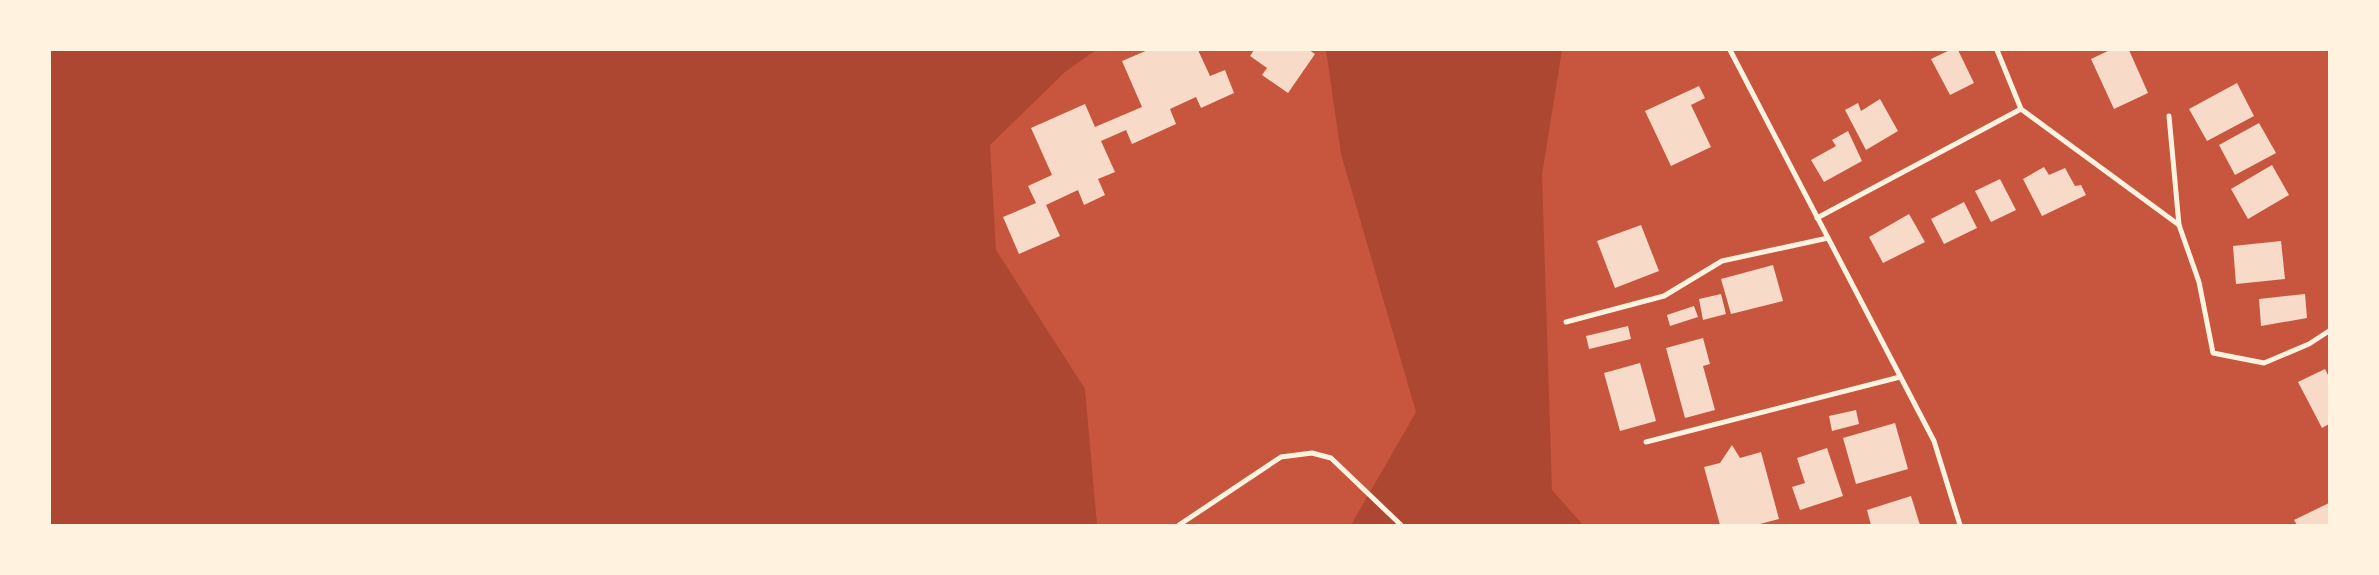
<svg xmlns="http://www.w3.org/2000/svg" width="2379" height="575" font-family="'Open Sans',sans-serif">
<rect width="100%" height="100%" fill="#c8553d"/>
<g fill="#ae4732">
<polygon points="50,50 1096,50 1065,72 990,145 996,250 1085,389 1097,525 50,525"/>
<polygon points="1326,50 1562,50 1542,175 1552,490 1583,525 1351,525 1416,412 1341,154"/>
</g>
<g fill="#f7dbc8">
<polygon points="1148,50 1198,50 1210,76 1225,70 1234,93 1201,108 1196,97 1170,109 1176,124 1132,144 1126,130 1101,141 1115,172 1098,179 1105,195 1084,205 1078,190 1046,205 1060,236 1019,254 1003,217 1036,203 1028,186 1052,175 1031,128 1085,104 1095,127 1142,107 1122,61"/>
<polygon points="1254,50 1309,50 1315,54 1288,93 1262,75 1267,68 1250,56"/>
<polygon points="1950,50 1958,50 1974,83 1950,95 1931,59"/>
<polygon points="2110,50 2129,50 2148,93 2114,109 2091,59"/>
<polygon points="2237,83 2254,116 2207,141 2189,109"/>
<polygon points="1699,86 1705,98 1691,105 1711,147 1671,166 1645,111"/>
<polygon points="1880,99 1898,131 1866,150 1845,110 1858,103 1861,111"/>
<polygon points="2259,123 2276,153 2235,175 2219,145"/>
<polygon points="1848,131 1862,161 1824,182 1811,160 1836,146 1832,140"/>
<polygon points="2272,165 2289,195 2248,219 2231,189"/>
<polygon points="2044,167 2049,175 2065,168 2075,186 2081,185 2086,195 2042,216 2023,179"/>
<polygon points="2000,179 2016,210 1991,222 1975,191"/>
<polygon points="1964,202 1977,228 1944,244 1931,219"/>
<polygon points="1909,214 1925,242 1883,263 1869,237"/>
<polygon points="1641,225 1659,271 1615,288 1597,241"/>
<polygon points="2281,241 2285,279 2236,284 2233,246"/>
<polygon points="1773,265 1783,301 1731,314 1721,279"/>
<polygon points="1721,294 1726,314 1703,320 1699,299"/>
<polygon points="2305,294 2307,318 2261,326 2259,299"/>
<polygon points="1694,306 1698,317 1670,326 1667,315"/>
<polygon points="1628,326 1631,339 1589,349 1586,336"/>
<polygon points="1703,338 1710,364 1703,366 1715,410 1685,418 1666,348"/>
<polygon points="1640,363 1656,421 1620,431 1604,373"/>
<polygon points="2325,369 2329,377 2329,424 2322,428 2298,382"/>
<polygon points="1856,410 1859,424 1832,431 1829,416"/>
<polygon points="1895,423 1908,469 1856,484 1843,438"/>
<polygon points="1732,445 1740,458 1761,452 1779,519 1756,525 1720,525 1704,467 1720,463"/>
<polygon points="1827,448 1843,496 1800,510 1792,487 1805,483 1797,458"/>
<polygon points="1911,496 1920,525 1871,525 1867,510"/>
<polygon points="2329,503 2329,525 2297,525 2294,520"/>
</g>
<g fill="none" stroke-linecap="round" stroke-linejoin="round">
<g stroke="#fff3e0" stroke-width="5">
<polyline points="1730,50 1934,441 1960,525"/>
<polyline points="1997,50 2021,109 2179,225 2199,282 2213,353 2264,363 2309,344 2329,331"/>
<polyline points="2169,116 2179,225"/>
<polyline points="1817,218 2021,109"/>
<polyline points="1566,322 1664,296 1722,261 1828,238"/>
<polyline points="1646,442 1900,377"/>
<polyline points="1179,525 1281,457 1312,453 1331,458 1401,525"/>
</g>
</g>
<rect width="2379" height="575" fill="none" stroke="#fff3e0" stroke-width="102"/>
</svg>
